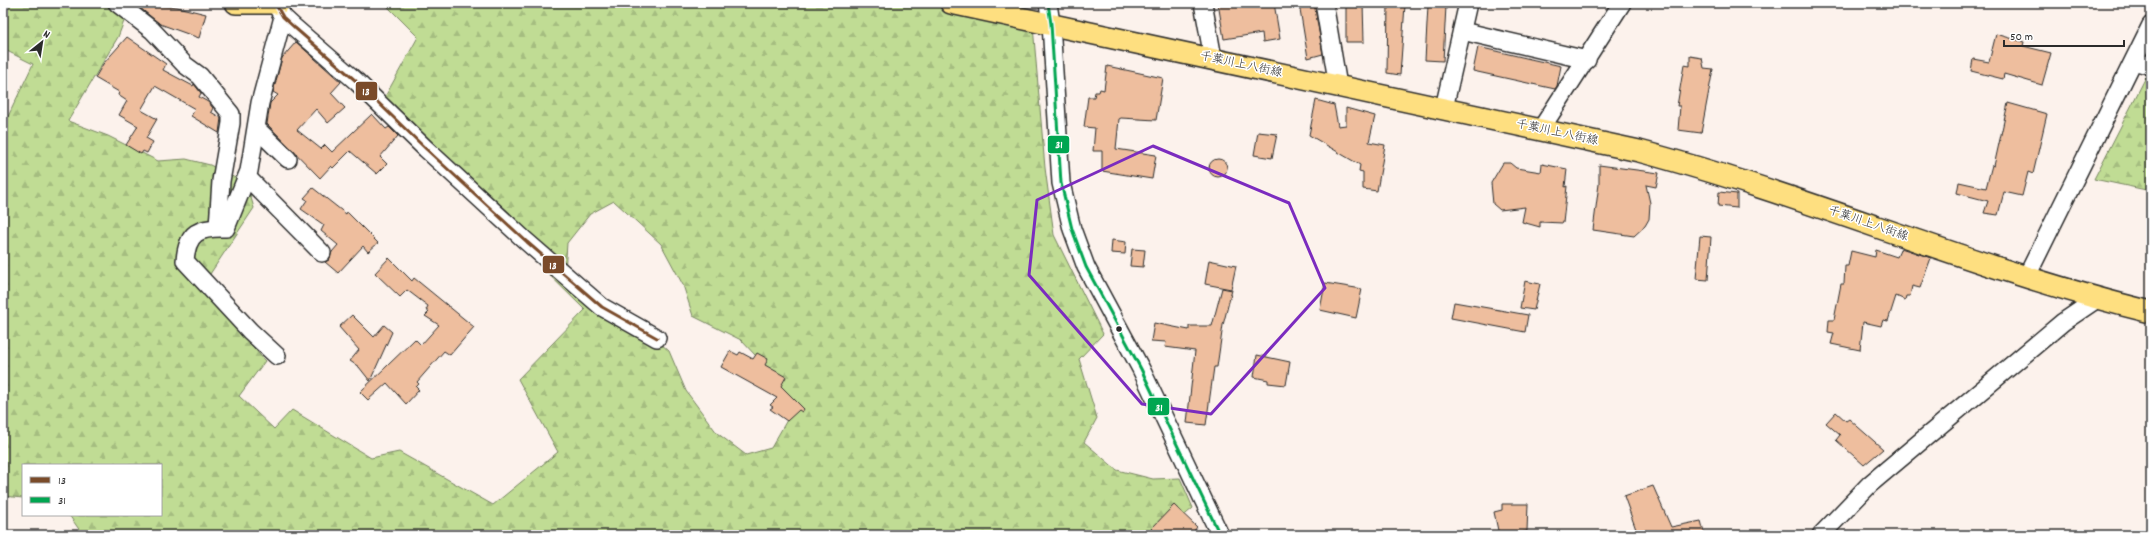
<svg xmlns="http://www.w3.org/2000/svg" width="2154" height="538" font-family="Dekko,'Klee One',sans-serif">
<defs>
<pattern id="forest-firs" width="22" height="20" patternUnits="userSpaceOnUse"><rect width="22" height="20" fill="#c0dc94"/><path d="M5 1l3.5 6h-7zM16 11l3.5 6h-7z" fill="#a5bd80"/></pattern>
</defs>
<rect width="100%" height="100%" fill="#fcf2ec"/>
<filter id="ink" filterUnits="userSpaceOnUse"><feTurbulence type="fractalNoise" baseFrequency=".025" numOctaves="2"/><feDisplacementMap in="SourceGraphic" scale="8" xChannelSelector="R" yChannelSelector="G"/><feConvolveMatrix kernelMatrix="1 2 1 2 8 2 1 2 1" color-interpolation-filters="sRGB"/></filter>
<g filter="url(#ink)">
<g fill="url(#forest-firs)" stroke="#768460" fill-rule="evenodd">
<path d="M 3,3 L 131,3 L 118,37 L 68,121 L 108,136 L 158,161 L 186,159 L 210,165 L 247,184 L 254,208 L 202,286 L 265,361 L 239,396 L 274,429 L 292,410 L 371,458 L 399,452 L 493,505 L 558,452 L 518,379 L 585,310 L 440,167 L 381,104 L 418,37 L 384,3 L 902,3 L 926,4 L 1033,26 L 1045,168 L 1054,235 L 1103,334 L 1079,359 L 1097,418 L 1084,442 L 1117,470 L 1153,479 L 1180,478 L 1193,508 L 1161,535 L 83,535 L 69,515 L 161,515 L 161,465 L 23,465 L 23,498 L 3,496 L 3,127 L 33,64 L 3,49 ZM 614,201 L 661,244 L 683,285 L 693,316 L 741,340 L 771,372 L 787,420 L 771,448 L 746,455 L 717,433 L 686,391 L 669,351 L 642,327 L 565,272 L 567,243 L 590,214 Z"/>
<polygon points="2148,73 2151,74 2151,191 2094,179"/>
</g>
<g fill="#eebe9e" stroke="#2b2b2b">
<polygon points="134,3 177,7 206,14 199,38 160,24"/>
<polygon points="1218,3 1274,3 1280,39 1263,42 1262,33 1224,39"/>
<polygon points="1299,3 1314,3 1323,54 1308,58"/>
<polygon points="1346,3 1363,3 1364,42 1346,42"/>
<polygon points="1388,3 1405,5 1400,75 1387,73"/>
<polygon points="1428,6 1446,6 1443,61 1425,60"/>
<polygon points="1996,34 2024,42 2023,46 2051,53 2042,85 2004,74 2003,79 1971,71 1973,59 1989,62"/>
<polygon points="127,37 166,64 163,70 193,86 194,84 201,93 199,97 208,102 213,108 211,112 221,118 219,133 191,116 195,109 155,86 141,110 157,119 146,138 153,142 147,153 143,151 141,154 126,145 138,126 119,115 127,101 118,95 119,92 95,78 103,64"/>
<polygon points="296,42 341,82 331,93 345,108 328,123 316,109 297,130 321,149 325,145 332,152 372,114 386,129 389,127 398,136 380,157 387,164 377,174 350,151 333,168 331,166 320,178 267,124 270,103 278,95 273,92 282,58"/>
<polygon points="1478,47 1561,66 1557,86 1555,89 1473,71"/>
<polygon points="1690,56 1702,58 1704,68 1713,69 1701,133 1678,130 1680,106 1677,106 1684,65 1690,66"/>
<polygon points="1107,66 1163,78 1156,120 1121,118 1119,119 1116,149 1156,155 1152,179 1102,171 1102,151 1093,151 1095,128 1084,127 1088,97 1094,97 1095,92 1099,92 1100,89 1104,90"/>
<polygon points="1316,100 1334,105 1338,126 1346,125 1346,108 1375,116 1369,142 1385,145 1377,191 1363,189 1363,172 1359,171 1360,165 1309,135"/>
<polygon points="2008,103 2047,114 2033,174 2028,172 2022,196 2004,192 1998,215 1984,213 1988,201 1957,193 1959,182 1986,188 1992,165 1994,166"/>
<polygon points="1258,132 1277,134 1272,158 1254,155"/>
<circle cx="1218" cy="168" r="9"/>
<polygon points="1503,163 1510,163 1516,168 1541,172 1542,164 1567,169 1565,187 1567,186 1563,223 1540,222 1540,227 1522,222 1525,207 1500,210 1493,204 1491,183"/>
<polygon points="1599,165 1659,173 1656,187 1646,185 1650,203 1649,219 1645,226 1634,236 1593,230 1599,184"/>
<polygon points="313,188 346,214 347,212 378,243 368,252 363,246 338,273 325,262 329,260 332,252 338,245 321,231 324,225 301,209 307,200 304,198"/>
<polygon points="1719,192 1737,194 1737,208 1718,206"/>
<polygon points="1700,236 1711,237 1708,280 1696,279"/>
<polygon points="1112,240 1126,242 1125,254 1111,253"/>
<polygon points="1901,248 1931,258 1920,288 1912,286 1910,296 1906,296 1905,300 1896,296 1888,321 1883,320 1881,326 1863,322 1860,350 1831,344 1834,333 1828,332 1829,320 1834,320 1841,284 1844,284 1845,266 1848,266 1851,251 1875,257 1876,250 1897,257"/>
<polygon points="1132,249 1145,250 1143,267 1130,266"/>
<polygon points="389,258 412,281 414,278 474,327 450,355 444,351 417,382 419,384 416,387 419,390 406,404 387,383 368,400 360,392 415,339 421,345 439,325 425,316 429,312 426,310 428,306 407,290 400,297 375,273"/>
<polygon points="1209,260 1236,266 1231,289 1205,284"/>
<polygon points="1525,281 1540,284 1534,310 1520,308"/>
<polygon points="1325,283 1362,289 1356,318 1320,310"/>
<polygon points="1222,288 1232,290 1223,325 1217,367 1214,367 1206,425 1187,423 1195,351 1165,347 1166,342 1151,341 1154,323 1189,330 1189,326 1212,326"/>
<polygon points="1454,302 1528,315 1525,332 1451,318"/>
<polygon points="352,315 374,337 384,325 392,332 370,381 359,367 350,361 359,350 339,327"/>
<polygon points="730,351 738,355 740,352 753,359 757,353 768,359 765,365 786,377 781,386 804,409 802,412 799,410 787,421 770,409 773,407 770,405 777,398 721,367"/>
<polygon points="1257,355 1290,362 1286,385 1268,383 1268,380 1254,377"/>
<polygon points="1836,412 1846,421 1849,419 1883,449 1864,465 1836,440 1840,435 1826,423"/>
<polygon points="1653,486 1671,527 1701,521 1705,535 1638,535 1624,496"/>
<polygon points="1502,504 1528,504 1527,531 1523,532 1524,535 1499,535 1494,512 1502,510"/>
<polygon points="1174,505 1197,527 1191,535 1157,535 1151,529"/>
</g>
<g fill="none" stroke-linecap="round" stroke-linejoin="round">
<defs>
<g id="minor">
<polyline points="117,3 152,30 185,65 200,76 231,114 231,123 221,181 218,227"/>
<polyline points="275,3 283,17 295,28 356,81 426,149 527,242 602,307 657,338"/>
<polyline points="1048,3 1051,24 1061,183 1072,229 1086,267 1141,369 1220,535"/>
<polyline points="1203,3 1213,58"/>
<polyline points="1324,3 1338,86"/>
<polyline points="1462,31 1587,60"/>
<polyline points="2134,61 2151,66"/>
<polyline points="1444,108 1468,3"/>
<polyline points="257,129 288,159"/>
<polyline points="1541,129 1622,3"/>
<polyline points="247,177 322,253"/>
<polyline points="2026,278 2151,25"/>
<path d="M 277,356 L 250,331 L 185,261 C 187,232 199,227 226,228 L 249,171 L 260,103 L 283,17"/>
<polyline points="1821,535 1870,484 2063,322 2097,299"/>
</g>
<g id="major">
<polyline points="236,3 279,3"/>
<path d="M 951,3 L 1639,151 C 1812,197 1977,270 2151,312"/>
</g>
</defs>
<use href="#minor" stroke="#2b2b2b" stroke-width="20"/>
<use href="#major" stroke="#2b2b2b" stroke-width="24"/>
<use href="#minor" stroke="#fff" stroke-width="17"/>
<use href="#major" stroke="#fedf80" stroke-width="21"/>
<defs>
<polyline id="bus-1" points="275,3 283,17 295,28 356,81 426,149 527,242 602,307 657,338"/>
<polyline id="bus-2" points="1048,3 1051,24 1061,183 1072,229 1086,267 1141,369 1220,535"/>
</defs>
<use href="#bus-1" stroke="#fff" stroke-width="6"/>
<use href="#bus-2" stroke="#fff" stroke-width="6"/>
<use href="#bus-1" stroke="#7a4b2a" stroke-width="3"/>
<use href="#bus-2" stroke="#00a651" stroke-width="3"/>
</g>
</g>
<path fill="none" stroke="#7b2cbf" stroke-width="3" stroke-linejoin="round" d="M 1153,146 L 1289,203 L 1325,288 L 1211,414 L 1142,404 L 1029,275 L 1037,200 Z"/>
<circle fill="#2b2b2b" stroke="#fff" stroke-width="1.5" cx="1119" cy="329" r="3.5"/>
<g text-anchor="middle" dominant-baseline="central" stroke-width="3" stroke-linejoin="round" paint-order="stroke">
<g font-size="12" fill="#2b2b2b" stroke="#fff">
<text transform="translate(1241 65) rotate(12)">千葉川上八街線</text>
<text transform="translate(1557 133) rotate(12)">千葉川上八街線</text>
<text transform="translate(1868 224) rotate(19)">千葉川上八街線</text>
</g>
</g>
<g stroke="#fff" stroke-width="1.5">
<rect x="355" y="81" width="23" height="20" rx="4" fill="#7a4b2a"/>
<rect x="1047" y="135" width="23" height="19" rx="4" fill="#00a651"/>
<rect x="542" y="255" width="23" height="19" rx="4" fill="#7a4b2a"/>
<rect x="1147" y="397" width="23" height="19" rx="4" fill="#00a651"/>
</g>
<g font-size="11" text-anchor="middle" font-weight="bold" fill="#fff">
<text x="366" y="95">13</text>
<text x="1059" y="148">31</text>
<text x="553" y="269">13</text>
<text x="1159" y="411">31</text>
</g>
<rect width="2154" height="538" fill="none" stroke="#fff" stroke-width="16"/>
<rect x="8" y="8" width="2138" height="522" fill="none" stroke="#2b2b2b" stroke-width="1.5" filter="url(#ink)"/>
<rect x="22" y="464" width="140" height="52" fill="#ffffff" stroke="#aaaaaa"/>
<rect x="30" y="477" width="20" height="6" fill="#7a4b2a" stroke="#aaaaaa"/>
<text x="58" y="484" font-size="12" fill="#2b2b2b">13</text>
<rect x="30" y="497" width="20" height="6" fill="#00a651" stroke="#aaaaaa"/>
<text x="58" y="504" font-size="12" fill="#2b2b2b">31</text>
<g transform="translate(42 42) rotate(30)" stroke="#ffffff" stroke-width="3" paint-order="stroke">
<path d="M0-3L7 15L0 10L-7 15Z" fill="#2b2b2b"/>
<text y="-6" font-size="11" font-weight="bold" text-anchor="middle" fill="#2b2b2b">N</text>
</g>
<path d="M2004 40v6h120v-6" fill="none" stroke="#2b2b2b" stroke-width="2"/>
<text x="2010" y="40" font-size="12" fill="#2b2b2b" stroke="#ffffff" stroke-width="3" paint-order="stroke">50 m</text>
</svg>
